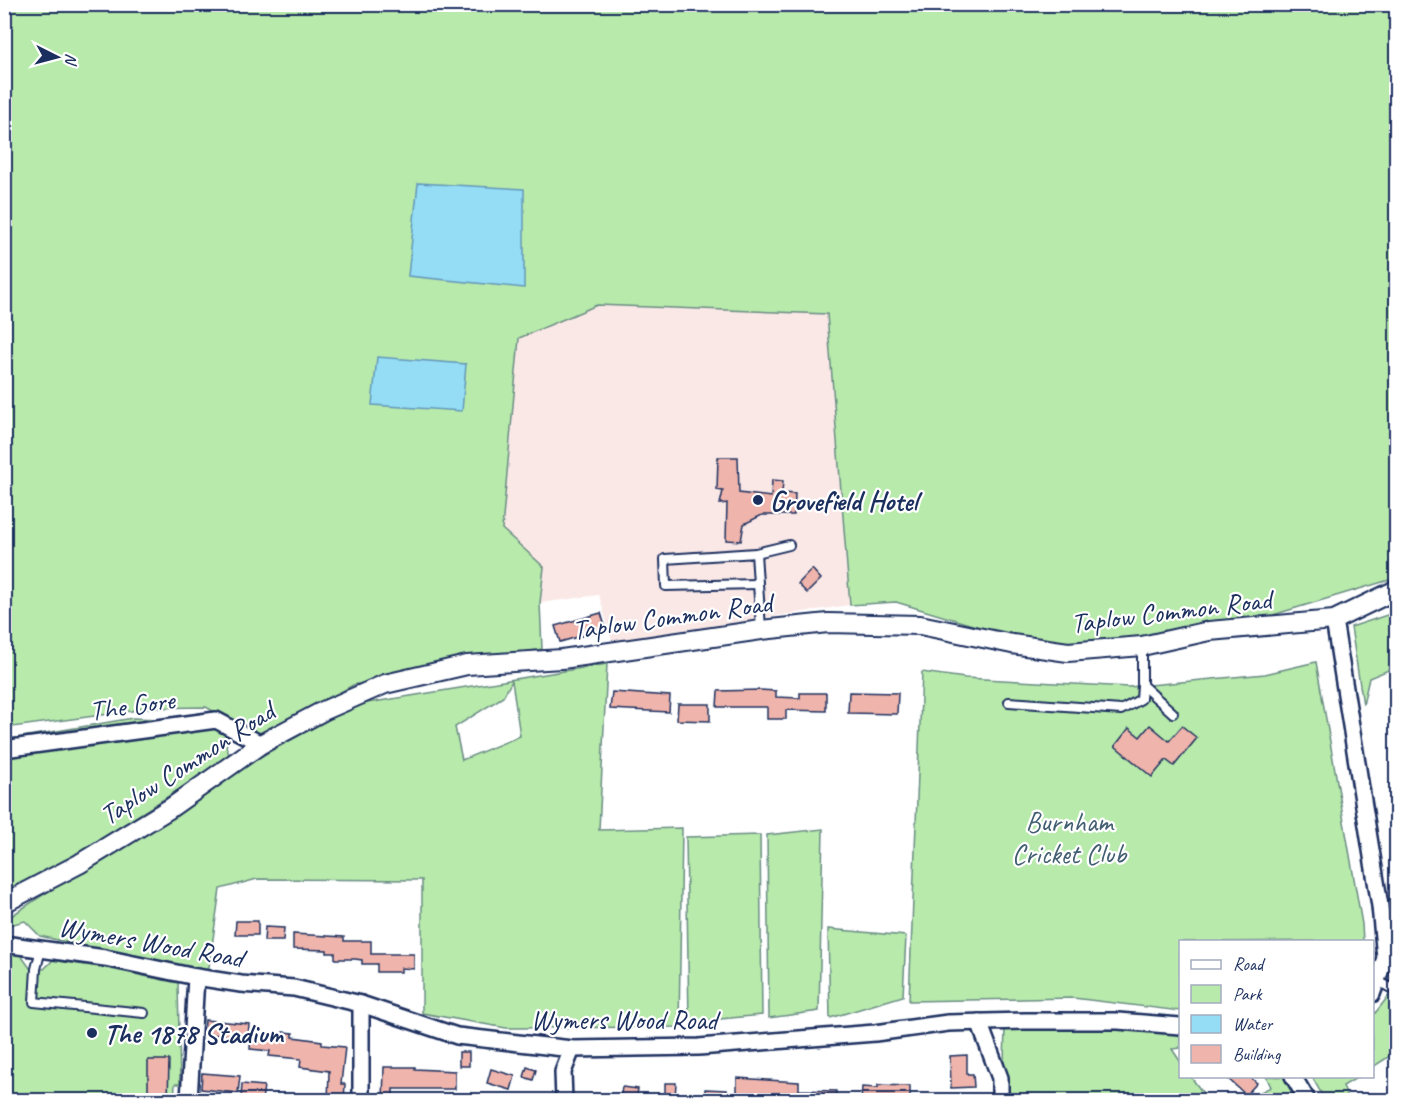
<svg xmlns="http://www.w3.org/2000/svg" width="1401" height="1105" font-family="Caveat,sans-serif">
<rect width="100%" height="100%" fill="#fff"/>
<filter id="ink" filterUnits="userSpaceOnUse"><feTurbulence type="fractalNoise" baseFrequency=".0167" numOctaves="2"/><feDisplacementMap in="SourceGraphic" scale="12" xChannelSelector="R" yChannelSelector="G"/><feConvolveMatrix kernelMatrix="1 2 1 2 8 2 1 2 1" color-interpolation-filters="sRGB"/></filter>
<g filter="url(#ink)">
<polygon fill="#fae8e6" points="597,305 828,314 850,605 612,641 599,595 540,603 544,567 502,530 519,338"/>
<g fill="#b8eaab" stroke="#6a8c84" stroke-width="1.5" fill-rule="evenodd">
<polygon points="4,5 1396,5 1396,578 1266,617 1056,650 896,602 850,605 827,314 597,305 519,338 502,529 544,567 540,603 542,649 353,685 261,738 206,707 139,708 132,711 5,728"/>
<polygon points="1396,612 1396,667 1369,678 1363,705 1351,627"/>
<polygon points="1316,662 1362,924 1363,941 1180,942 1180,1011 1073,998 909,1001 922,672 965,678 1129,687 1265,674"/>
<path d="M 607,664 L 599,830 L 682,828 L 679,1027 L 506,1028 L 422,1013 L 422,880 L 257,879 L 220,889 L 208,974 L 40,936 L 25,921 L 5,926 L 5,920 L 207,786 L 355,705 ZM 512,681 L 520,736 L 462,760 L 455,727 L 503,697 Z"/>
<polygon points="133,718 213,721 231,731 226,746 230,757 40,878 5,896 5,740"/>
<polygon points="823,829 819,1011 769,1018 767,835"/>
<polygon points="760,835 762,1015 689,1022 686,837"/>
<polygon points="828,929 906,936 903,996 830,1018"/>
<polygon points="5,954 20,954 30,968 44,969 53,960 106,968 178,983 180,1084 175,1084 174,1100 5,1100"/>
<polygon points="1394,989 1396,990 1396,1052 1373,1067 1372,1017"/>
<polygon points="1005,1027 1118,1028 1180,1031 1180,1048 1172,1049 1180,1061 1180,1076 1191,1077 1208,1100 1003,1100"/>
<polygon points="1266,1076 1286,1077 1301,1100 1244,1100 1271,1087"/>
<polygon points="1312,1077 1358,1077 1343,1086 1348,1100 1325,1100"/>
</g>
<g fill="#94ddf5" stroke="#6497b9" stroke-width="1.5">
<polygon points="418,183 524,189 524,288 408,276"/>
<polygon points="377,357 466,364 462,411 372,405"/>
</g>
<g fill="#efb4ab" stroke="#1b2f5e" stroke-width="1.5">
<polygon points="718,457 738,457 739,493 771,497 772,480 783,481 782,493 795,494 794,515 762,515 744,524 741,541 726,540 727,503 720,504 723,491 717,490"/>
<polygon points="812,569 821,579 807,593 798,584"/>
<polygon points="601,613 606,629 560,642 555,626"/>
<polygon points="760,690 776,691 776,697 800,698 800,693 826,693 826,711 786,710 786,719 767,719 767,707 717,707 718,691"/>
<polygon points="612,692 670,696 669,712 610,709"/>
<polygon points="849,692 898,693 897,714 848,713"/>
<polygon points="678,704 710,704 710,721 677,720"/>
<polygon points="1150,725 1169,741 1182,726 1197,738 1174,766 1166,760 1152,777 1115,746 1129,728 1140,737"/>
<polygon points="236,921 258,921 258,935 235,935"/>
<polygon points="265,927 284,928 283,941 264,941"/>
<polygon points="293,934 344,937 344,941 371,941 371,954 414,954 414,969 401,968 401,972 377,972 377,964 362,964 362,960 355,959 335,959 335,953 327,953 327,950 293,949"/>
<polygon points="205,1020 249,1024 248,1037 204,1034"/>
<polygon points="283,1032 293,1033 293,1037 322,1041 322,1045 345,1047 341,1084 345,1084 344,1101 328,1101 329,1071 300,1067 301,1059 269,1056 270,1051 250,1049 251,1034 283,1036"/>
<rect x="459" y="1052" width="10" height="14"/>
<polygon points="967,1055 967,1074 973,1074 974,1087 951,1088 950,1056"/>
<polygon points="148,1060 169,1060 168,1101 148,1101"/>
<polygon points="384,1067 415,1067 415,1069 455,1071 455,1089 393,1089 393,1101 383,1101"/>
<polygon points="527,1067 536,1070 533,1080 524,1077"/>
<polygon points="491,1069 515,1076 511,1090 487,1083"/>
<polygon points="202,1073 240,1076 238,1093 201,1089"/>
<polygon points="1226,1077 1250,1077 1257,1083 1246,1095"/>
<polygon points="737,1078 799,1082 799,1090 836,1091 835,1101 774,1101 774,1098 737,1098"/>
<polygon points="665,1083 676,1083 675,1098 665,1098"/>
<polygon points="242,1084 264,1086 262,1100 241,1098"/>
<polygon points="878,1085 910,1086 910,1101 861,1101 862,1087 878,1088"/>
<polygon points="622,1087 638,1089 636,1101 620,1101"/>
<polygon points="705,1089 727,1090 726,1101 705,1101"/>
</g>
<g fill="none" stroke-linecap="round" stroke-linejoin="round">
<defs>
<g id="service">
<polyline points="756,553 761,629"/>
<polyline points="758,584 666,586 665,559 756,553 789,545"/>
<polyline points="1142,647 1142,685 1173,713"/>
<polyline points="1009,702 1121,710 1141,699 1142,685"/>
<polyline points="41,949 36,969 34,1002 144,1013"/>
<polyline points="1378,981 1396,991"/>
</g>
<g id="minor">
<polyline points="1334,620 1380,906 1385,958 1372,994"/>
<polyline points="4,749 216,720 261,744"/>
<polyline points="4,944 105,958 196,977 241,984 294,988 361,1004 457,1036 572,1049 699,1047 875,1033 948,1023 1024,1021 1118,1021 1180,1026"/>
<polyline points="979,1022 1000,1078 1000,1100"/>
<polyline points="1293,1076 1307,1100"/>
<polyline points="189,1100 196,977"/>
<polyline points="361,1100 361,1004"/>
<polyline points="564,1100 563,1072 572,1049"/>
</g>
<polyline id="tertiary" points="4,903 79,864 169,809 261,744 323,711 385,684 467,665 562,659 761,630 828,623 920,625 1012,644 1068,652 1142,646 1209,631 1334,620 1396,590"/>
</defs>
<use href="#service" stroke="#1b2f5e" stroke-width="12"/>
<use href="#minor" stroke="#1b2f5e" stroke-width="20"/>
<use href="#tertiary" stroke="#1b2f5e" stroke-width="22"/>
<use href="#service" stroke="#fff" stroke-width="8"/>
<use href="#minor" stroke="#fff" stroke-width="15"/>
<use href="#tertiary" stroke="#fff" stroke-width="18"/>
</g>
</g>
<g fill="#1b2f5e" stroke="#fff" stroke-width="2">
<circle cx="758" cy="500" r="6"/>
<circle cx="92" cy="1033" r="6"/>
</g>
<g text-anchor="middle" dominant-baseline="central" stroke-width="4.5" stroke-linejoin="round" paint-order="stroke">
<g font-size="28" font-weight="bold" fill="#1b2f5e" stroke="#fff" text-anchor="start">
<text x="770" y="500">Grovefield Hotel</text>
<text x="104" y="1033">The 1878 Stadium</text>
</g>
<g font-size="28" fill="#1b2f5e" stroke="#fff">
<text transform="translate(1171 611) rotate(-7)">Taplow Common Road</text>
<text transform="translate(672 616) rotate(-8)">Taplow Common Road</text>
<text transform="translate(132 705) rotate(-8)">The Gore</text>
<text transform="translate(187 763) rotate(-33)">Taplow Common Road</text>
<text transform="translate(151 942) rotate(10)">Wymers Wood Road</text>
<text x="624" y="1019">Wymers Wood Road</text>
</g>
<g font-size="28" fill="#425e71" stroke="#fff">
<text x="1069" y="821">Burnham<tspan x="1069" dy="32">Cricket Club</tspan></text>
</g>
</g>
<rect width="1401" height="1105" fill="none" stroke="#fff" stroke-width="24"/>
<rect x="12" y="12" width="1377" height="1081" fill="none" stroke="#1b2f5e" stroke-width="2" filter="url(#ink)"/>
<rect x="1179" y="940" width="195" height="138" fill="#ffffff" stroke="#a4acbf" stroke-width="1.5"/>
<rect x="1191" y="960" width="30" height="9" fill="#ffffff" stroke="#a4acbf" stroke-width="1.5"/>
<text x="1233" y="970" font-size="18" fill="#1b2f5e">Road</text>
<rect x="1191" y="985" width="30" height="18" fill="#b8eaab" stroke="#a4acbf" stroke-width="1.5"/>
<text x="1233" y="1000" font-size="18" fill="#1b2f5e">Park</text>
<rect x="1191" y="1015" width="30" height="18" fill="#94ddf5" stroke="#a4acbf" stroke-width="1.5"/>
<text x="1233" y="1030" font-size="18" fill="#1b2f5e">Water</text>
<rect x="1191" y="1045" width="30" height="18" fill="#efb4ab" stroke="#a4acbf" stroke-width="1.5"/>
<text x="1233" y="1060" font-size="18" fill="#1b2f5e">Building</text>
<g transform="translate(57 57) rotate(96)" stroke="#ffffff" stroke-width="4.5" paint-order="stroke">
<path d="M0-4.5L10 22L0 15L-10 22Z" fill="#1b2f5e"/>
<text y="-9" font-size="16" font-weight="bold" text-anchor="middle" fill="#1b2f5e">N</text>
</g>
</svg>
